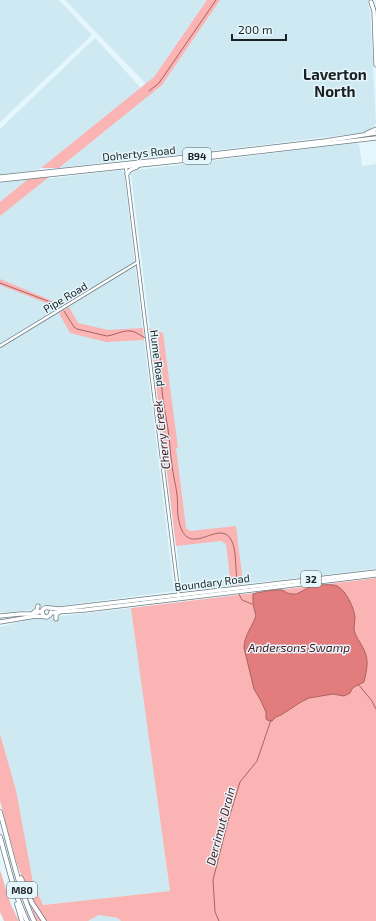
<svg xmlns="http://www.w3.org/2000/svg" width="376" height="921" font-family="'Exo 2',sans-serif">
<rect width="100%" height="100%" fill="#e5f7fd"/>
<g fill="#cfe9f2">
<polygon points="0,0 59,0 92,35 0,122"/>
<polygon points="65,0 207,0 154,77 146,84"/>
<polygon points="220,0 368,0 369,9 370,10 376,123 368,132 151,158 150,157 59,168 162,85"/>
<polygon points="95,38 141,88 41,168 37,170 0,175 0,129"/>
<polygon points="354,143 359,144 362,166 376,164 376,569 182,591 131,174 137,170"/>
<polygon points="121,170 124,172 174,591 7,613 0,612 0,216 46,179"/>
<polygon points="28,179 0,202 0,183"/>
<polygon points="132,608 170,891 43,905 33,882 16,790 0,734 0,627 27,620"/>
<polygon points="99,915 118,918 121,921 88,921"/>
</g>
<g fill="#fab4b3">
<polygon points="207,0 220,0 162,85 59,168 41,168 154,77"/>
<polygon points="49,177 0,216 0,202 28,179"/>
<polygon points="0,279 62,305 54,310 54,306 0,285"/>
<polygon points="69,307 78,323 108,330 143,328 144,340 106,342 70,333 59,313"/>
<polygon points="149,328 163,333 178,448 176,448 186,528 190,531 236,526 243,583 242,584 231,586 226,544 221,541 176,546"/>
<polygon points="376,578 376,921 121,921 118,918 99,915 88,921 37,921 31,906 33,902 23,880 15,858 0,801 0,734 16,790 33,882 43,905 170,891 131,608"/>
<polygon points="0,870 11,905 19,921 4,921 0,912"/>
</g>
<path fill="#e37d7d" stroke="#a76262" d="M 319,585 C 323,585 333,584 337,586 C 346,590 354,608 355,617 C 355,622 353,628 355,633 C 356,637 360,642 362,646 C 370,660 367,668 364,682 L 354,687 L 352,689 L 350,693 L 344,696 L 333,694 L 309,698 L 301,702 L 281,715 L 276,717 L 272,721 L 270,721 L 267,720 L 266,718 L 266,712 L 261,701 L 254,689 L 244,648 C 244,636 252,627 256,616 L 253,604 L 253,594 C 259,592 276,589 282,590 C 285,591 287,594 293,594 C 298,595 302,590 307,589 L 309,587 Z"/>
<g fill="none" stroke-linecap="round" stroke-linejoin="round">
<g stroke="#a76262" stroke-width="1">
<polyline points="149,91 159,83 216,0"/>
<polyline points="0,283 53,303 58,306"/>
<path d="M 64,311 L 74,327 L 77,329 L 107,336 C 115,335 123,330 130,331 C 136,331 140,336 146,338"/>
<path d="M 148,339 C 153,343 157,348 159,353 C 162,365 161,378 162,390 C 163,403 166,416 168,429 C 170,441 170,453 172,465 C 173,475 176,485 177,495 C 178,502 177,509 178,516 C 185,564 217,519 230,538 C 236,547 235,559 236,568 C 236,573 237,578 238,583"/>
<polyline points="239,594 242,600 252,604"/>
<polyline points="358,684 372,701 376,709"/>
<polyline points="219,921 215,912 213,880 228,821 240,782 257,761 271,720"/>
</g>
<defs>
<g id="secondary">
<polyline points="126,167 179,598"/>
<polyline points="0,346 138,262"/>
</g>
<g id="primary">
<polyline points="371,2 374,11 376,65"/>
<polyline points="367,133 376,129"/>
<polyline points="127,174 130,170 137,167"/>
<polyline points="0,177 38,173 187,157 325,141 376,133"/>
<polyline points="0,180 178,161 376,138"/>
<polyline points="34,612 37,610 38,606"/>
<polyline points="51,613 57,612 85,610 376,575"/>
<polyline points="0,616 20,614 31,614 42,611"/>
<path d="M 44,616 L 42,613 C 42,604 52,609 59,609 L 376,572"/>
<polyline points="56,619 56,615 59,612"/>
<polyline points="0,622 36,616 47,617 50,615 51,612"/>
</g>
<g id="highway">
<path d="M 0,812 C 10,847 18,888 34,921"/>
<path d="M 0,837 C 8,865 14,894 27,921"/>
<polyline points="21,878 32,903 44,921"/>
<polyline points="17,904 22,921"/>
</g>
</defs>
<use href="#secondary" stroke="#6d7c81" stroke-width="4"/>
<use href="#primary" stroke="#6d7c81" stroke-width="5"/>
<use href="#highway" stroke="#6d7c81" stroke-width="5.5"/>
<use href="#secondary" stroke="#fff" stroke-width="2.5"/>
<use href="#primary" stroke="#fff" stroke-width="3.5"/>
<use href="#highway" stroke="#fff" stroke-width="4"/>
</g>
<g text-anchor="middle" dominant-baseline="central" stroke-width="3" stroke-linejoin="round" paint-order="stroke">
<g fill="#e5f7fd" stroke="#586265" stroke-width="1">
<rect x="183" y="148" width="28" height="16" rx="3"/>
<rect x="301" y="571" width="20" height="16" rx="3"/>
<rect x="7" y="882" width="30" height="16" rx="3"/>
</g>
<g font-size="10" font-weight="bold" fill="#1c2224">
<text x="197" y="156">B94</text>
<text x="311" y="579">32</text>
<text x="22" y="890">M80</text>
</g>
<g font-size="11" fill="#1c2224" stroke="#e5f7fd">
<text transform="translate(139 153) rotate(-6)">Dohertys Road</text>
<text transform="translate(65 297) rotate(-31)">Pipe Road</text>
<text transform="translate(158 358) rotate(83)">Hume Road</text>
<text transform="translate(212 582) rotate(-7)">Boundary Road</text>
</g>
<g font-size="12" font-style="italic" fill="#541419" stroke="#e5f7fd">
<text transform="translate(161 435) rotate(-97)">Cherry Creek</text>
<text x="299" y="647">Andersons Swamp</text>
<text transform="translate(220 826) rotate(-75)">Derrimut Drain</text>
</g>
<g font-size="15" font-weight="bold" fill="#1c2224" stroke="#e5f7fd">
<text x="335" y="74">Laverton<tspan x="335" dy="17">North</tspan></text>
</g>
</g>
<path d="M232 34v6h54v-6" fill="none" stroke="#1c2224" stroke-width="2"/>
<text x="238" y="34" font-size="12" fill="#1c2224" stroke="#e5f7fd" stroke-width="3" paint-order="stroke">200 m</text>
</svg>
